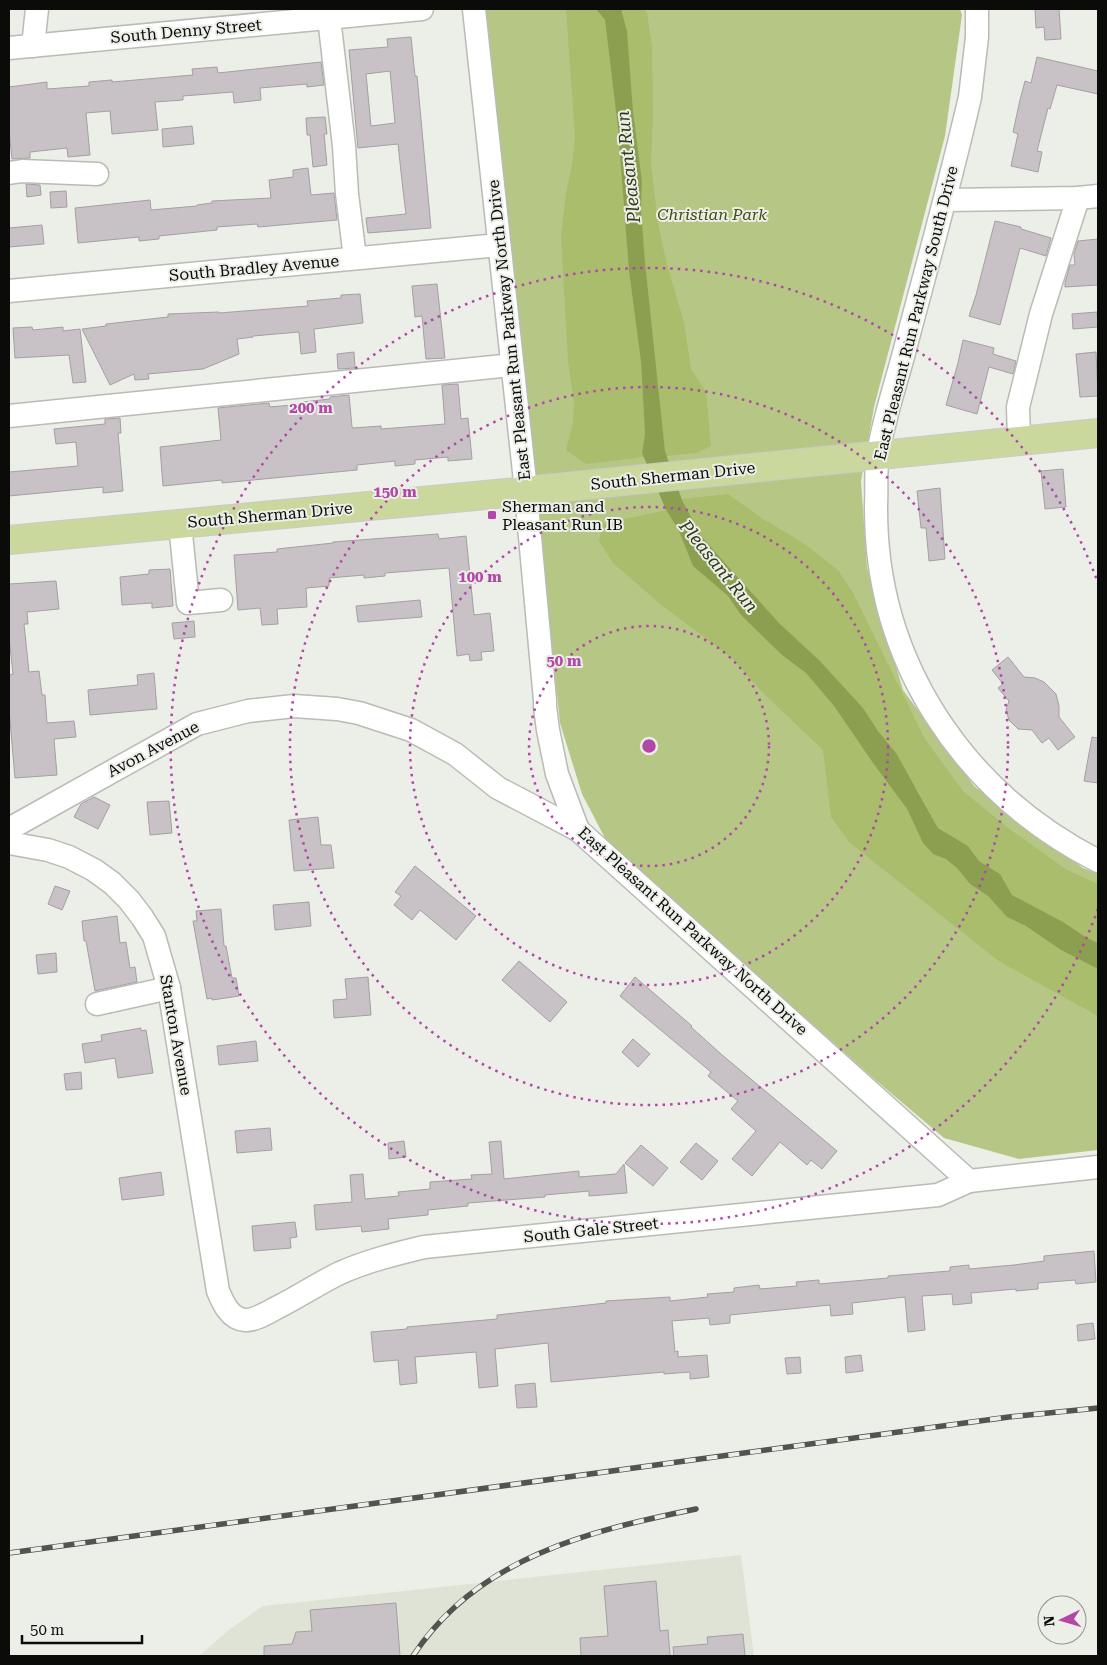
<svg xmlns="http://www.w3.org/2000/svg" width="1107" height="1665" font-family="'Roboto Serif',serif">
<rect width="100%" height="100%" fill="#eceee8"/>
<polygon fill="#dfe3d5" points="741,1555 754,1656 199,1656 230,1629 263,1606"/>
<polygon fill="#b6c785" points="485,9 960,9 962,15 945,136 874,407 861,481 867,567 903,690 974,786 1083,868 1098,874 1098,1150 1019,1159 944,1138 872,1077 607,842 582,794 560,723"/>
<g fill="#a9bd6d">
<polygon points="566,9 596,9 605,20 618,129 629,271 641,362 645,434 642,453 644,457 586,464 566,450 573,422 574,404 568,361 561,237 566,193 572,165 575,137"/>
<polygon points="621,9 645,9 647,13 652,47 653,115 651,163 658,223 666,261 684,322 691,369 706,392 711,446 696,453 666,456 665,451 645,262 641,209 642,181 633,111 627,31"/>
<polygon points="728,494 763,519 802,542 838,570 853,593 925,739 963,791 1007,827 1067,870 1098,884 1098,943 1087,938 1063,922 1012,895 1000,874 979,861 968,846 938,828 918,791 863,708 820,661 779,623 725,563 702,537 682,499"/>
<polygon points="666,510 678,529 693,566 728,596 741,615 750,624 782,655 806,673 834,706 873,763 907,809 923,843 933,854 946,858 957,868 970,884 988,896 1007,917 1026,926 1061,950 1098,969 1098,1016 1000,962 850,843 831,817 823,750 764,694 732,658 660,604 613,563 599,541 602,524"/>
</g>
<polygon fill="#8c9f50" points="596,9 621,9 627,31 633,111 642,181 641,209 645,262 665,451 682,500 702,537 725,563 779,623 820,661 863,708 878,731 896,753 938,828 968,846 979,861 1000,874 1012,895 1063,922 1087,938 1098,943 1098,969 1061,950 1026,926 1007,917 988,896 970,884 957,868 946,859 933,854 923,843 907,809 873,763 834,706 806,673 782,655 750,624 741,615 728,596 693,566 678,529 666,510 642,453 645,434 641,362 629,271 618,129 605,20"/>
<g fill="#c8c2c7" stroke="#a49fa3" fill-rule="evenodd">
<polygon points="1035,9 1059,9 1061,39 1045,40 1044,27 1036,28"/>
<path d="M 411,37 L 415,76 L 417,76 L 431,228 L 368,233 L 366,218 L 406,214 L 403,190 L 398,144 L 358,148 L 349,50 L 388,47 L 387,39 ZM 390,71 L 395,123 L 371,126 L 366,74 Z"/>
<polygon points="1037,57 1098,71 1098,94 1057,85 1050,109 1048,108 1037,151 1042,152 1038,172 1011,166 1018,134 1013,132 1020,100 1025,81 1031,83"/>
<polygon points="321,62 324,85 307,87 307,84 260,88 261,100 234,103 233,92 183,96 183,100 155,102 158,130 112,134 110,111 86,113 90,155 68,157 67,148 30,152 30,158 12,159 9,131 9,87 47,82 47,89 89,86 89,82 112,80 112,82 193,75 192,69 217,67 218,73"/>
<polygon points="325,117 327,134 324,134 327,165 313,167 310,135 307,135 306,118"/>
<polygon points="192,126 194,144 163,147 162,129"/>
<polygon points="308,168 311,195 334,193 337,220 258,227 257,224 217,227 217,230 159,236 159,239 139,241 139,237 78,243 75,208 150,200 151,210 197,206 197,205 212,203 212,201 271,198 269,180 293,177 293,170"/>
<polygon points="26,184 40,185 41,195 27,197"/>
<polygon points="66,191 67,207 51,208 50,192"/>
<polygon points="995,221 1021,227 1021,229 1051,238 1046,256 1020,248 1000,325 969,316 976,295"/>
<polygon points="42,225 44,244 9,247 9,228"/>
<polygon points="1098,239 1098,285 1065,287 1065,283 1070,265 1075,265 1074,254 1078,241"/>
<polygon points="437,284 445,358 426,359 422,316 415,317 412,286"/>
<polygon points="360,294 363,323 314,329 316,352 301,354 299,332 253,336 253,337 237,339 239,354 203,369 148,374 149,379 135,380 134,374 110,385 82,329 106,326 106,324 168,317 168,314 219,312 219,313 308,306 307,301 341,298 341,295"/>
<polygon points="1097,312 1098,327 1073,329 1072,314"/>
<polygon points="32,327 33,330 63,327 63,331 80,329 86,382 73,383 69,355 15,358 13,328"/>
<polygon points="963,340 994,348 993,354 1016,361 1013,374 989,367 977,414 946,405 958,363"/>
<polygon points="354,352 355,368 338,369 337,354"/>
<polygon points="1096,352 1098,396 1080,397 1076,354"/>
<polygon points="458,384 461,419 468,418 472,459 448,461 448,457 415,460 415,464 395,466 395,461 357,465 357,470 222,483 222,480 163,486 160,447 221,440 218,408 269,403 270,407 304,404 303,402 330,399 330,397 349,395 352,427 353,428 381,426 381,429 445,424 442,385"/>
<polygon points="120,418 121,433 118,433 123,491 103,493 103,487 9,496 9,472 78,466 76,442 56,444 54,429 105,424 105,419"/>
<polygon points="1063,469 1066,507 1045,509 1041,471"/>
<polygon points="940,488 945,559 929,561 926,528 921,528 917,491"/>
<polygon points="438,534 439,539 466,536 474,615 490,613 494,651 481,652 482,660 470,661 469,654 457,656 449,568 385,573 385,576 364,578 364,575 329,578 329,586 306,588 307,607 277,609 278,624 262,625 260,608 238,610 234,555 277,552 277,549 333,543 333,542"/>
<polygon points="170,569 173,606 152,608 152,603 122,605 120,577 149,574 149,570"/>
<polygon points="56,581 59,609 27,612 28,624 24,624 29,672 39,671 42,695 45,695 47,723 74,721 76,737 54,739 57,775 15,778 9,709 9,675 13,674 9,637 9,584"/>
<polygon points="420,600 422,617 358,622 356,606"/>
<polygon points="194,621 195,637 174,639 172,623"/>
<polygon points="1008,657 1024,677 1035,678 1044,682 1056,694 1059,706 1059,717 1075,737 1058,750 1049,738 1042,743 1032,730 1018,729 1009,720 1006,710 1009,701 998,688 1003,684 992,670"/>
<polygon points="154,673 157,709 90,715 88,690 138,685 137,675"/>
<polygon points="1092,737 1098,738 1098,783 1084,781"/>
<polygon points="94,797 110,805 98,829 74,817 81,804"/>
<polygon points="169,801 172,833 150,835 147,802"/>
<polygon points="318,817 321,845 331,845 334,868 294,871 289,820"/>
<polygon points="415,866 476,916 456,940 420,910 412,920 394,905 401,896 395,892"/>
<polygon points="55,886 70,891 62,910 48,904"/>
<polygon points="309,902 311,926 275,930 273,905"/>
<polygon points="221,909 224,946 226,946 232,978 236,978 239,996 212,1000 212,998 207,999 193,921 197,921 196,911"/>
<polygon points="117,916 120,943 126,942 130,968 135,967 137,982 95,991 86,941 84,941 82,921"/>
<polygon points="56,953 57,972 38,974 36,955"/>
<polygon points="519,961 567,1002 550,1022 502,980"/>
<polygon points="368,977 371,1015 334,1018 333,1000 347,999 345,979"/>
<polygon points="635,977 692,1026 691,1027 721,1054 837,1151 822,1169 811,1160 807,1165 780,1142 752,1176 732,1159 756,1131 731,1109 738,1101 708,1076 711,1072 620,996"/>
<polygon points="141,1028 141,1031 146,1030 153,1073 118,1078 115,1058 85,1063 82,1044 102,1041 101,1035"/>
<polygon points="633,1039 650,1054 638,1067 622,1052"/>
<polygon points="256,1041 258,1061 219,1065 217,1046"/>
<polygon points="81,1072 82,1089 66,1090 64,1074"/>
<polygon points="270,1128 272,1150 237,1153 235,1131"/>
<polygon points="404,1141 406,1157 389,1159 388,1143"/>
<polygon points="501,1141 504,1179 579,1171 579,1177 616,1174 624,1164 627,1193 589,1196 589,1191 545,1195 545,1197 468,1203 468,1206 428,1210 428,1215 388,1219 389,1229 362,1232 361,1226 316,1230 314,1205 352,1202 350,1175 363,1174 365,1199 399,1196 398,1192 430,1189 430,1182 472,1179 471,1175 492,1174 489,1142"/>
<polygon points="696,1143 718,1161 702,1180 680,1162"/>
<polygon points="641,1145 668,1168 653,1186 625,1163"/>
<polygon points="161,1172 164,1195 122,1200 119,1178"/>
<polygon points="295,1222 297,1237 290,1238 291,1248 254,1251 252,1226"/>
<polygon points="1094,1251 1096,1282 1076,1284 1075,1280 1038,1283 1038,1289 1016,1291 1016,1289 971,1293 972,1303 953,1305 952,1294 922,1296 925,1330 908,1332 905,1297 852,1303 853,1314 831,1316 830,1305 730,1315 730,1323 710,1325 709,1318 672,1321 675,1352 678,1351 678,1357 707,1355 709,1377 690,1379 690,1372 664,1374 664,1372 551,1382 548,1343 495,1349 498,1386 479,1388 476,1352 415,1357 417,1383 400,1385 398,1360 374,1362 371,1332 407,1329 407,1327 497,1319 497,1315 606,1303 606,1301 670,1297 670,1301 708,1297 707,1294 734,1292 734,1288 759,1285 760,1289 797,1286 796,1282 819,1280 819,1284 888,1278 888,1276 950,1271 950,1267 969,1265 969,1269 1014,1265 1044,1261 1044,1256"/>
<polygon points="1093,1323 1095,1339 1078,1341 1077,1325"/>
<polygon points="861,1355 863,1371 846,1373 845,1357"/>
<polygon points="800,1357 801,1373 787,1374 785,1358"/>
<polygon points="535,1383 537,1407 517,1408 515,1385"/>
<polygon points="656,1581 660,1631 668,1630 670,1656 581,1656 580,1638 608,1636 604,1586"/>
<polygon points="396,1603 400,1656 264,1656 264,1646 292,1644 296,1632 312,1631 310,1610"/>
<polygon points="743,1634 745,1656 674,1656 673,1647 708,1644 707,1637"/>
</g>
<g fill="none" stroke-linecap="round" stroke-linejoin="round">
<defs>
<g id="minor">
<polyline points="474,9 524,472 545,700 545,707 548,730 557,774 578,830 969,1181 1098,1167"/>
<path d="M 977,9 L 977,37 L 970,97 C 951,180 928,262 906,345 C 897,381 884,417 878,454 C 875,471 877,489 876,506 C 875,661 962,791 1098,861"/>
<polyline points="329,18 344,146 347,194 355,258"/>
<polyline points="33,46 37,9"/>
<polyline points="9,48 422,9"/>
<polyline points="9,173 22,171 97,174"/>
<polyline points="945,200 1078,198 1098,196"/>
<polyline points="9,291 499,245"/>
<polyline points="9,416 512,365"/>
<polyline points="1019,441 1018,407 1041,314 1078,198"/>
<polyline points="180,524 188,603 221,600"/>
<polyline points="9,829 197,724 248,711 294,706 337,709 359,713 411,730 455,754 498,788 578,830"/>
<path d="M 9,843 L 48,850 L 69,857 L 94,870 L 112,883 L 129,900 L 142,917 L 154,936 L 169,988 L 218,1291 C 223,1303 230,1319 245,1320 C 255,1321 270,1311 280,1306 C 300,1296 319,1283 340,1273 C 367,1261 395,1254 424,1247 L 938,1195 L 969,1181"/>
<polyline points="97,1004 169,988"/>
</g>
<polyline id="major" points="9,540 496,494 1098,433"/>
</defs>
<use href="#minor" stroke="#b9bbb5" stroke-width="25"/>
<use href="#major" stroke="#c9cac9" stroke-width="30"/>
<use href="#minor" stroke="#fff" stroke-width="22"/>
<use href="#major" stroke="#cad89e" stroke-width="28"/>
<defs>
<g id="rail">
<polyline points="9,1553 1009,1417 1098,1408"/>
<path d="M 413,1656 C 477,1558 588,1531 696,1509"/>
</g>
</defs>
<use href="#rail" stroke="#535451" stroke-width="5.5"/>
<use href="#rail" stroke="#eceee8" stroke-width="4" stroke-dasharray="11" stroke-linecap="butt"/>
</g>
<g fill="none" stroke="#b247a7" stroke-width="2.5" stroke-dasharray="2.5 5">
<circle cx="649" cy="746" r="120"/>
<circle cx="649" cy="746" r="239"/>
<circle cx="649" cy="746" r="359"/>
<path d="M1098 909A478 478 0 1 1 1098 583"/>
</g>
<rect fill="#b247a7" stroke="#eceee8" stroke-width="2" x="487" y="510" width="10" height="10" rx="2.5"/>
<g text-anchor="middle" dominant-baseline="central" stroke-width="4" stroke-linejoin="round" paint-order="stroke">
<g font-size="16" fill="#0b0c0a" stroke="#eceee8">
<text transform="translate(186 31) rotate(-5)">South Denny Street</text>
<text transform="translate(254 268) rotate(-5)">South Bradley Avenue</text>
<text transform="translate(916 313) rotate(-76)">East Pleasant Run Parkway South Drive</text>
<text transform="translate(509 330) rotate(-96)">East Pleasant Run Parkway North Drive</text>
<text transform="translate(673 476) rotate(-6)">South Sherman Drive</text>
<text transform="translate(270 515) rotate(-5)">South Sherman Drive</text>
<text transform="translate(153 749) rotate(-28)">Avon Avenue</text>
<text transform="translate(693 931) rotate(42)">East Pleasant Run Parkway North Drive</text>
<text transform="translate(176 1035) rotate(80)">Stanton Avenue</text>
<text transform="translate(591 1230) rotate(-6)">South Gale Street</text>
</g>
<g font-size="16" font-style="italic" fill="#424e14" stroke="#eceee8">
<text x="712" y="214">Christian Park</text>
</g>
<g font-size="16" fill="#0b0c0a" stroke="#eceee8" text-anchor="start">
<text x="502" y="506">Sherman and<tspan x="502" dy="18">Pleasant Run IB</tspan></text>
</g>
<g font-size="18" font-style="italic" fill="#313917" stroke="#eceee8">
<text transform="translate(628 167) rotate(-96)">Pleasant Run</text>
<text transform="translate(719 566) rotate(51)">Pleasant Run</text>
</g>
</g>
<circle cx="649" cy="746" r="8" fill="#b247a7" stroke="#eceee8" stroke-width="2.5"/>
<g font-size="15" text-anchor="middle" font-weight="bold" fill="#b247a7" stroke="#eceee8" stroke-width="4" stroke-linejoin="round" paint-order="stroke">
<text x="311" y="413">200 m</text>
<text x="395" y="497">150 m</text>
<text x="480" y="582">100 m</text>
<text x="564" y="666">50 m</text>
</g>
<rect width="1107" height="1665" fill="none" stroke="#0b0c0a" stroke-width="20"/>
<g transform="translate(1062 1620) rotate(265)"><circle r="24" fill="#eceee8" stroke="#92948f"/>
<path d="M0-4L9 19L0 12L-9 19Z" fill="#b247a7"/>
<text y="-8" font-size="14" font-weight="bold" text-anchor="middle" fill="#0b0c0a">N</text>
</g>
<path d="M22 1635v8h120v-8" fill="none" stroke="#0b0c0a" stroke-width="2.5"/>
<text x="30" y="1635" font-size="15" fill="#0b0c0a" stroke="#eceee8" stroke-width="4" paint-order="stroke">50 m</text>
</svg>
